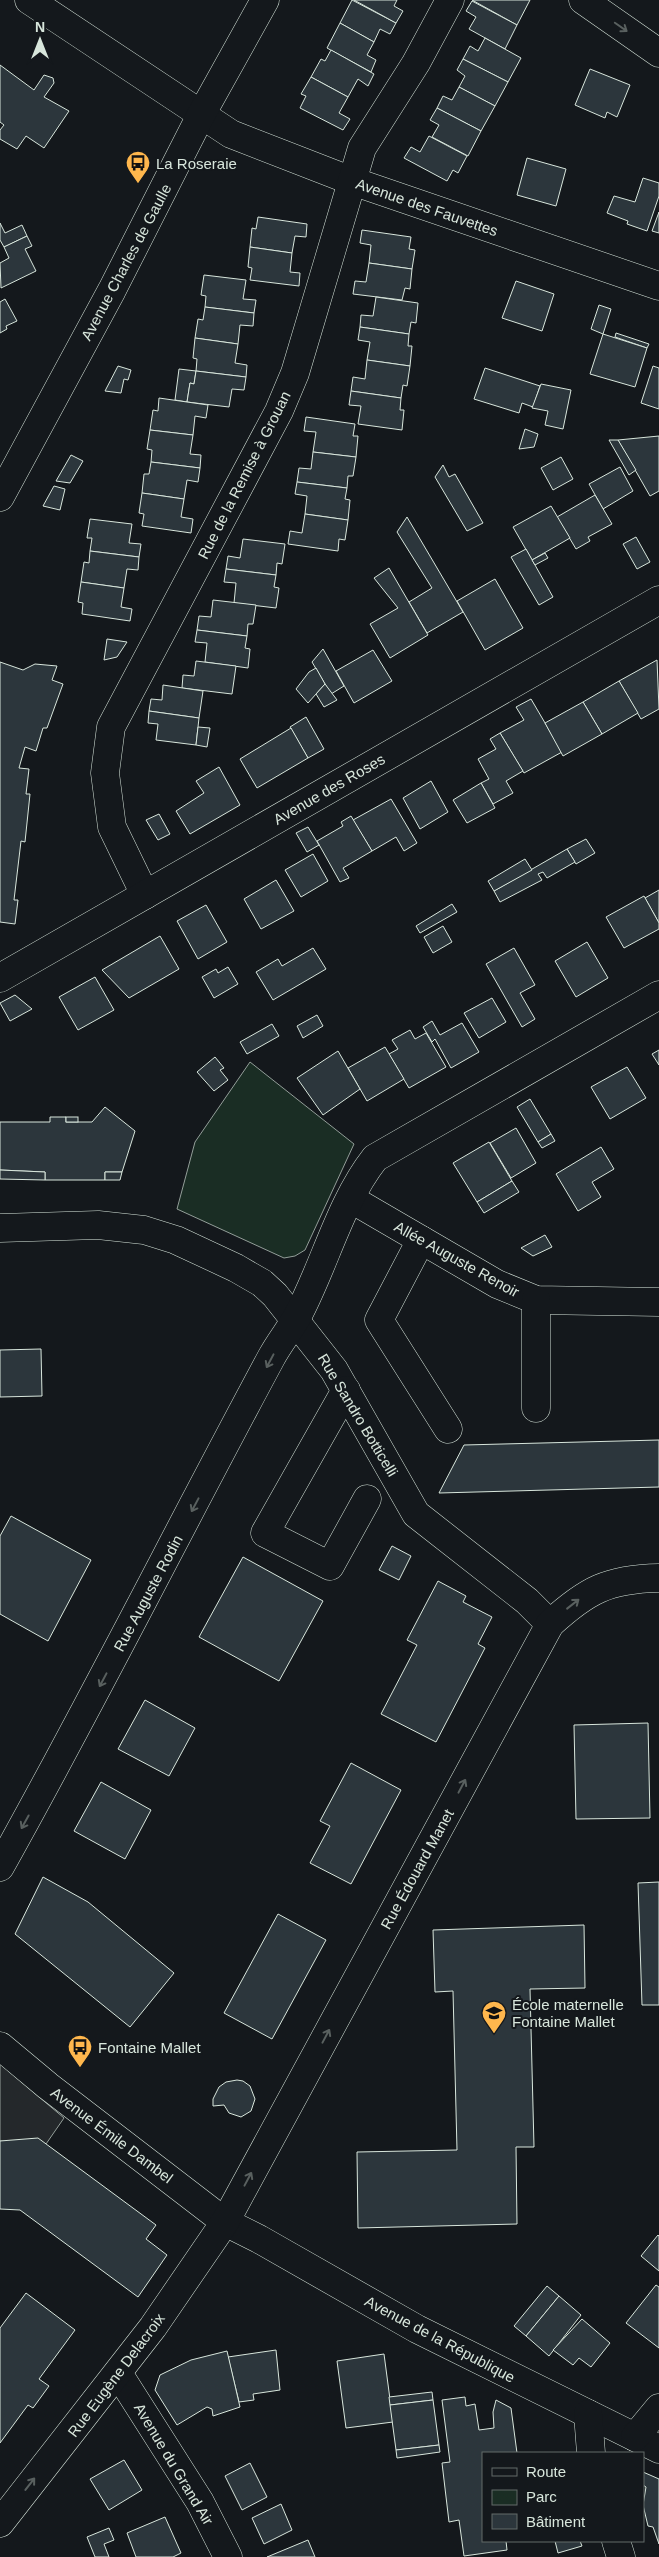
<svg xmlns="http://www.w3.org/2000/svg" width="659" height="2557" font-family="Helvetica,sans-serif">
<rect width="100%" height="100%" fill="#14181c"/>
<polygon fill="#1a2d24" stroke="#939e99" points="250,1062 354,1144 305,1250 295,1256 284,1258 177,1209 195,1142"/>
<polygon fill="#24282b" stroke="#939e99" points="0,2064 64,2118 46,2144 0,2141"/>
<g fill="#2c363c" stroke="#d8e6dc">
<polygon points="352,0 396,23 390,34 380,29 374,42 340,23"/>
<polygon points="354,0 397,0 394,6 403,11 396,23"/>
<polygon points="472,0 530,0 517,25"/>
<polygon points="472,1 517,25 505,49 469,29 476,17 466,11"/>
<polygon points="340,23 374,42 367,55 376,60 371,72 327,48"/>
<polygon points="485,38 521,58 508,82 463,59 470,46 478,51"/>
<polygon points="331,50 374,74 368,86 358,79 348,97 311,77 321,59 325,61"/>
<polygon points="463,59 508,82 495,106 459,87 465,76 457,70"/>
<polygon points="0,65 34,90 44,75 53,78 54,83 44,97 69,111 44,148 26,136 17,149 0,139 0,130 4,125 0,122"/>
<polygon points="590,69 630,85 617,117 607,112 605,118 575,105"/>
<polygon points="311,77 348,97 339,113 350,119 343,130 300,108 306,96 301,94"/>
<polygon points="459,87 495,106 481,131 437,108 443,96 452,100"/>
<polygon points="437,108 481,131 468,156 432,137 439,125 430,120"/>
<polygon points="429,136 467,156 458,173 453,170 447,181 404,158 411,147 420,152"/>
<polygon points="527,158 566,169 556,206 517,195"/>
<polygon points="643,178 659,183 659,196 647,231 627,224 628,221 607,213 614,196 635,202"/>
<polygon points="659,212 659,233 652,231"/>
<polygon points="258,217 307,224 306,237 295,236 292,253 250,247 252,228 256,229"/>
<polygon points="0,223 5,233 22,225 27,236 4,247 0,240"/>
<polygon points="362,230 411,237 409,249 415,250 412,269 369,263 371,245 360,243"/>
<polygon points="27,236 32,246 25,249 36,271 1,288 0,263 9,258 4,247"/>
<polygon points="250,247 292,253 290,272 300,273 299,286 250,280 252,268 248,267"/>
<polygon points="369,263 412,269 410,289 405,288 402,300 353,294 355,281 366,282"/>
<polygon points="204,275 246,280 243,299 256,300 254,313 205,307 206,296 201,295"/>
<polygon points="516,281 554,294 542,331 502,318"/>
<polygon points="376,297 418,303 416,323 411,322 409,334 360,327 361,315 373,316"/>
<polygon points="5,299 17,321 6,326 7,329 0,333 0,302"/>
<polygon points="599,305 611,309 603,334 591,329"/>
<polygon points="205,307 254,313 253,326 240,325 238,344 195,338 198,319 203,320"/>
<polygon points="360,327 409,334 408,346 412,346 410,366 367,360 370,342 358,340"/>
<polygon points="616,333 649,344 647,348 615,337"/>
<polygon points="603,334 647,348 635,387 590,374"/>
<polygon points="195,338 238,344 235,363 247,365 246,377 196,371 197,359 193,358"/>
<polygon points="367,360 410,366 407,386 403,385 401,398 351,391 353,377 365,379"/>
<polygon points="118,366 131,370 128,380 124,379 121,393 105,391"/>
<polygon points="653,366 659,368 659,409 641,403"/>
<polygon points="485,368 540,386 533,407 522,403 519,413 474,399"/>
<polygon points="179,369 196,371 194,384 190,383 187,402 175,400"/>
<polygon points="196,371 246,377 244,390 232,389 229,407 187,402 190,383 194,384"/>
<polygon points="541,384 571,390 563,429 545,425 548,411 532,408"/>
<polygon points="351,391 401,398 400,410 404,410 402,430 358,424 361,406 349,405"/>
<polygon points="159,398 208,405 206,418 195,416 193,435 150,430 153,410 158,411"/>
<polygon points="306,417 355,424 353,436 358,436 356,457 313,452 316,432 304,431"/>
<polygon points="525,429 538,434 534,447 519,449"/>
<polygon points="150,430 193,435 190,454 201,455 200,468 151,462 152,450 147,449"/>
<polygon points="659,436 659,491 650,496 618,440"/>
<polygon points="609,440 618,440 636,470 629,475"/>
<polygon points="313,452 356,457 353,476 348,476 347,488 297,482 299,468 311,469"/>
<polygon points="71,455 83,461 70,483 56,481"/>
<polygon points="561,457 573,479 553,490 541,468"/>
<polygon points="151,462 200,468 198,482 187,480 184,499 142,493 144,474 149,474"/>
<polygon points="443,465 449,477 455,474 483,523 467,531 435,477"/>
<polygon points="620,467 633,491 603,509 589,484"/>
<polygon points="297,482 347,488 345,499 350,500 348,520 305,514 307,496 295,494"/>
<polygon points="54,486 65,489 60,510 43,506"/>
<polygon points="142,493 184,499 181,517 193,519 191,533 142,526 144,514 139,513"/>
<polygon points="595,495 612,524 588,537 590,541 576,549 557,517"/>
<polygon points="551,506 570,538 532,560 513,527"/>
<polygon points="305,514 348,520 345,540 339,539 338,551 288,544 290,531 302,533"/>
<polygon points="407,517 463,612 427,633 409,602 432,588 397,532"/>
<polygon points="90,519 132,524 129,543 141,544 139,557 90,551 92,538 87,538"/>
<polygon points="636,537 650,562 637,569 623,544"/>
<polygon points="243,539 285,544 282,564 277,563 276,575 226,569 228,556 240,558"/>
<polygon points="526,549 553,597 539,605 511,557"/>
<polygon points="90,551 139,557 138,570 127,569 124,588 81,582 84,562 89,563"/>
<polygon points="545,553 548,558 535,565 532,560"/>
<polygon points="389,568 428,635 390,658 370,624 398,608 374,578"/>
<polygon points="226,569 276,575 274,587 279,588 276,608 234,603 236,583 224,582"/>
<polygon points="495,579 523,628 485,650 457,601"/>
<polygon points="81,582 124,588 121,607 132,609 130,621 82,614 83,603 78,602"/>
<polygon points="213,600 256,605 253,624 248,624 247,636 197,630 199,616 211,617"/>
<polygon points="197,630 247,636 245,648 250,649 248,668 205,662 207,643 195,642"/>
<polygon points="107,639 127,642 117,657 104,660"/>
<polygon points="323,649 344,686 331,694 312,662"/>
<polygon points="373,650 392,681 354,703 336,671"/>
<polygon points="657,660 659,709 641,719 619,681"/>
<polygon points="196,661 236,666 232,694 182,688 183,675 194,676"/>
<polygon points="0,662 23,670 35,664 57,666 52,680 63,684 47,728 43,728 36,751 25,747 19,768 29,769 26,794 30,794 25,842 21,841 14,900 18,900 15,924 0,922"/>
<polygon points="316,668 325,684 308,703 296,689 309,672"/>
<polygon points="619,681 638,713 602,734 583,702"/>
<polygon points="325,684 337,700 324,707 316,694"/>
<polygon points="163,685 203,691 199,718 149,711 151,699 162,700"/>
<polygon points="531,699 562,752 524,773 500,733 524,720 516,707"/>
<polygon points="583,702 602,734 563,756 545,723"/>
<polygon points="149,711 199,718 196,745 156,740 158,724 148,723"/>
<polygon points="306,717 324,749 308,758 290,727"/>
<polygon points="198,727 210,728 207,747 196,745"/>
<polygon points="291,728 308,758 257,788 240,759"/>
<polygon points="500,733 523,771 506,781 513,793 493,804 481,783 489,779 478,759 496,749 490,739"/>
<polygon points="219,767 240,805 190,834 176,811 204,793 196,781"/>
<polygon points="431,781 448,812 420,829 403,798"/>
<polygon points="481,783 495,808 467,823 453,800"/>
<polygon points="391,799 417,843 404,851 396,837 372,851 353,820"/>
<polygon points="159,814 170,834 158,840 146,820"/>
<polygon points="351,816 372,851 343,868 349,878 340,882 317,841 343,826 341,822"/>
<polygon points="308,827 319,845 307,852 296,833"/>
<polygon points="586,839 595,853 576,864 567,849"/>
<polygon points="567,849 575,862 547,878 543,872 538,874 542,880 500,902 494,891"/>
<polygon points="313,854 328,881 301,897 285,870"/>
<polygon points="525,859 532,870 494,891 488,881"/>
<polygon points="276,880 294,911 261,929 244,899"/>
<polygon points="659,890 659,923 645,898"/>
<polygon points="644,896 659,923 659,929 624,948 606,917"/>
<polygon points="452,904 457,912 420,933 416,926"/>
<polygon points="206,905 227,942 198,959 177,921"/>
<polygon points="443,926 452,942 433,953 424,937"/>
<polygon points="160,936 179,969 129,998 102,970"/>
<polygon points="587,942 608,978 576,997 555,961"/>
<polygon points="313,948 326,969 273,1000 256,972 278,959 282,966"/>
<polygon points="514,948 535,985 520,993 535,1019 522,1027 486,964"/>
<polygon points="228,967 238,984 214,998 202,977 216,969 218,973"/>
<polygon points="95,977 114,1010 78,1030 59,997"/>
<polygon points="15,995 32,1009 10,1021 0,1003"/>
<polygon points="492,998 506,1022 479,1038 464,1013"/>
<polygon points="317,1015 323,1026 303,1038 297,1026"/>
<polygon points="432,1021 440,1035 462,1023 479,1052 451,1068 435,1039 432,1042 423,1027"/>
<polygon points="272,1024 279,1036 247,1054 240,1042"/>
<polygon points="410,1030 415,1039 426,1033 446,1067 409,1088 389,1054 398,1049 392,1040"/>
<polygon points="385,1047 404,1079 367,1101 348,1068"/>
<polygon points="659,1050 659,1065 652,1054"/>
<polygon points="338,1051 360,1089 323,1115 297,1078"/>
<polygon points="215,1057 224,1068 220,1070 228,1080 214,1091 197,1072"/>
<polygon points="627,1067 646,1098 610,1119 591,1087"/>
<polygon points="530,1099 551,1134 538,1142 517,1107"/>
<polygon points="105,1107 135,1131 122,1172 105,1172 105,1180 45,1180 45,1172 0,1170 0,1122 50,1122 50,1117 66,1117 66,1122 92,1122"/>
<rect x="66" y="1117" width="12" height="5"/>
<polygon points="516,1128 536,1163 511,1178 490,1143"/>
<polygon points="551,1134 555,1141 542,1148 538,1142"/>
<polygon points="489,1142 512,1181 477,1202 453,1163"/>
<polygon points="601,1147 614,1169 592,1182 601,1197 578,1211 556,1174"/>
<polygon points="0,1170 45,1172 45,1180 0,1179"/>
<polygon points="105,1172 122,1172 120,1180 105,1180"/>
<polygon points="512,1181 519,1192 484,1213 477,1202"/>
<polygon points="545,1235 552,1247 533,1256 521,1248"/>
<polygon points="41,1349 42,1396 0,1397 0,1350"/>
<polygon points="659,1440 659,1487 439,1493 464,1445"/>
<polygon points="11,1516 91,1560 48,1641 0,1614 0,1536"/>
<polygon points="392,1546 411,1556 399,1580 379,1570"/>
<polygon points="243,1557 323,1601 279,1681 199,1637"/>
<polygon points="438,1581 466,1596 463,1602 492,1617 478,1644 485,1648 436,1742 381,1714 417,1645 407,1640"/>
<polygon points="145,1700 195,1728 169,1776 118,1749"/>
<polygon points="648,1723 650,1818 576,1819 574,1725"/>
<polygon points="351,1763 401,1790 351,1884 310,1863 330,1826 320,1821"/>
<polygon points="101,1782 151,1810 125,1859 74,1831"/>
<polygon points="43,1877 88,1902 174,1973 130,2027 15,1934"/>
<polygon points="659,1882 659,2005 642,2005 638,1883"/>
<polygon points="278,1914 326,1940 272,2039 224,2013"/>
<polygon points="584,1925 585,1988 530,1989 534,2147 516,2147 517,2224 358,2228 357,2152 457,2150 453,1991 435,1992 433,1930"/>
<polygon points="237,2080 243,2081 250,2086 255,2099 251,2111 241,2117 229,2113 224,2105 213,2106 213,2099 219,2087 226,2082"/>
<polygon points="38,2138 156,2225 146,2239 167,2255 138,2297 20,2210 0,2209 0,2141"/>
<polygon points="658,2235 659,2236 659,2271 641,2256"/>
<polygon points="656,2285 659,2287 659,2348 626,2323"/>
<polygon points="547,2286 559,2296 526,2336 514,2326"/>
<polygon points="26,2293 75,2330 39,2379 49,2386 33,2408 28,2405 0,2443 0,2328"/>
<polygon points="559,2296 581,2315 549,2356 526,2336"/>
<polygon points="582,2319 610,2343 591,2367 579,2358 573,2365 553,2350"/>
<polygon points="276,2350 280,2390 253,2394 254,2400 239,2402 228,2357"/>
<polygon points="227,2351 240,2407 213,2416 212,2409 207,2407 177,2425 155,2390 160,2375 191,2360"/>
<polygon points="384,2354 393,2422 346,2428 337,2361"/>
<polygon points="432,2392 433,2400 390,2405 389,2397"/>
<polygon points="465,2397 466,2406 475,2404 479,2430 494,2428 493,2412 496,2400 511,2408 517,2453 483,2453 483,2541 506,2541 507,2550 464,2556 459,2520 449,2522 442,2463 450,2462 442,2400"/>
<polygon points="433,2400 439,2445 396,2450 390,2405"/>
<polygon points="439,2445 440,2452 397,2458 396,2450"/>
<polygon points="124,2460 142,2490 109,2510 90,2479"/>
<polygon points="250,2463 267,2497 242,2510 225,2476"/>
<polygon points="643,2472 659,2479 659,2544 653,2527 648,2526 643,2505 646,2487 643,2485"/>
<polygon points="281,2504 292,2530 264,2544 252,2518"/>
<polygon points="165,2517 181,2553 173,2557 136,2557 127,2533"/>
<polygon points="109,2528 114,2540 104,2544 109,2557 95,2557 87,2537"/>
<polygon points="308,2540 315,2557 267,2557"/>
<polygon points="555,2541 580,2541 582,2546 558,2553"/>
</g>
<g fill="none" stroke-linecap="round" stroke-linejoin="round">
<defs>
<g id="minor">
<polyline points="29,0 231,134 352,181 659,286"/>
<polyline points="583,0 659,53"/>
<polyline points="0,497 112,290 201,115 265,0"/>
<polyline points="145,895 112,827 105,773 111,727 279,411 295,373 362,148 416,63 450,0"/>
<polyline points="0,978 659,600"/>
<polyline points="351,1199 497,1284 536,1300 659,1302"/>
<polyline points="0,1228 98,1225 144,1230 176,1240 236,1268 262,1283 275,1295 334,1370 416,1514 527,1601 550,1624"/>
<polyline points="421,1240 379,1320 448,1429"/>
<polyline points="536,1300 536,1408"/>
<polyline points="346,1390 265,1533 330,1566 367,1499"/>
<path d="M 0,1867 C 94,1699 180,1527 271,1358 C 279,1343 289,1331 297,1317 C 325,1265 339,1204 375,1158 L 659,995"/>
<polyline points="0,2046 48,2086 225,2222 259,2239 417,2329 659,2449"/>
<polyline points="118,2373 200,2502 228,2557"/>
<polyline points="588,2414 591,2453"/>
<polyline points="635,2437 659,2408"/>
<path d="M 0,2523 L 153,2327 L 225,2222 L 550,1624 C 587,1590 608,1579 659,1578"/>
<polyline points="616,2541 621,2557"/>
</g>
</defs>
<use href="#minor" stroke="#d8e6dc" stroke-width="29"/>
<use href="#minor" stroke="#14181c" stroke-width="28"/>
</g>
<defs><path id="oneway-shaft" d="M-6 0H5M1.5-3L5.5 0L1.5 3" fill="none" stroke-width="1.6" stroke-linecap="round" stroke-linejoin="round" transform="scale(1.25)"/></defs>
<g stroke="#59605f">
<use href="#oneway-shaft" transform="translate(621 27) rotate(35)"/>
<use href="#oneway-shaft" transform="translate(270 1361) rotate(118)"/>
<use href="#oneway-shaft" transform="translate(195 1505) rotate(118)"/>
<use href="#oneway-shaft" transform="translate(573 1604) rotate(-38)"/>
<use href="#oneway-shaft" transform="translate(103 1680) rotate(118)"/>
<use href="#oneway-shaft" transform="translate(462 1786) rotate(-62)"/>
<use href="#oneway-shaft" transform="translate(25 1822) rotate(119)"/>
<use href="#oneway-shaft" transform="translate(326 2036) rotate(-62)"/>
<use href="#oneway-shaft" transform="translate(248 2179) rotate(-62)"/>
<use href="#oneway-shaft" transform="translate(30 2484) rotate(-52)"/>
</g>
<defs>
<symbol id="bus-pin" viewBox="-11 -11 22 30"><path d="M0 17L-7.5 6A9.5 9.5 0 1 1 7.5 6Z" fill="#ffb74d" stroke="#14181c"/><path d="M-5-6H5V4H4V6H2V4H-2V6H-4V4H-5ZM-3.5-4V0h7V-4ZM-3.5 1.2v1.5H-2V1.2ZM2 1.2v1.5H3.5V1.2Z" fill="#111"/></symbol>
<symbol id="school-pin" viewBox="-11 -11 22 30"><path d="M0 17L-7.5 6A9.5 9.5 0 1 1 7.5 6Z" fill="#ffb74d" stroke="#14181c"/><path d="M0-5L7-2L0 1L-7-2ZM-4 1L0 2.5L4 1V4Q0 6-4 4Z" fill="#111"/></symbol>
</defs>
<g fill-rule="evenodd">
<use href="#bus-pin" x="124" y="149" width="28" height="38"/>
<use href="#school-pin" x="480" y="1999" width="28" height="38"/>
<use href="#bus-pin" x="66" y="2033" width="28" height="38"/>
</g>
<g text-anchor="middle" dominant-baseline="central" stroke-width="4" stroke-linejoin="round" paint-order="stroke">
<g font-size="15" fill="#d8e6dc" stroke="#14181c" text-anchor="start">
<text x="156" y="163">La Roseraie</text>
<text x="512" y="2004">École maternelle<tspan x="512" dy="17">Fontaine Mallet</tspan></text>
<text x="98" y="2047">Fontaine Mallet</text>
</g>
<g font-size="15" fill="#d8e6dc" stroke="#14181c">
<text transform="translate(427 207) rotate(19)">Avenue des Fauvettes</text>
<text transform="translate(126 262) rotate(-62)">Avenue Charles de Gaulle</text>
<text transform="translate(244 475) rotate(-63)">Rue de la Remise à Grouan</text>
<text transform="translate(329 789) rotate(-30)">Avenue des Roses</text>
<text transform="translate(457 1259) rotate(29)">Allée Auguste Renoir</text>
<text transform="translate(358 1415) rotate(59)">Rue Sandro Botticelli</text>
<text transform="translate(148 1593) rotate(-62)">Rue Auguste Rodin</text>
<text transform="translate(417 1869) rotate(-61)">Rue Édouard Manet</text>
<text transform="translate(112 2135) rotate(37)">Avenue Émile Dambel</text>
<text transform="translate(440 2339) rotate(28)">Avenue de la République</text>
<text transform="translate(116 2375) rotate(-53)">Rue Eugène Delacroix</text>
<text transform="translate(174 2464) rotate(59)">Avenue du Grand Air</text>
</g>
</g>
<rect x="482" y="2452" width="162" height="90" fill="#14181c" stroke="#626a69"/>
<rect x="492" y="2468" width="25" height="8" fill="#14181c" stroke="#626a69"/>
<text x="526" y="2477" font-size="15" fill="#d8e6dc">Route</text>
<rect x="492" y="2490" width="25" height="15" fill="#1a2d24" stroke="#626a69"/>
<text x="526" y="2502" font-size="15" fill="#d8e6dc">Parc</text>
<rect x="492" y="2514" width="25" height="15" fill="#2c363c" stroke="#626a69"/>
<text x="526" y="2527" font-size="15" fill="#d8e6dc">Bâtiment</text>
<g transform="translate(40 40)" stroke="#14181c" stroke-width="4" paint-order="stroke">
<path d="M0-4L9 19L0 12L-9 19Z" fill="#d8e6dc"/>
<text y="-8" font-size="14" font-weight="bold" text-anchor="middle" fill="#d8e6dc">N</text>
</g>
</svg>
